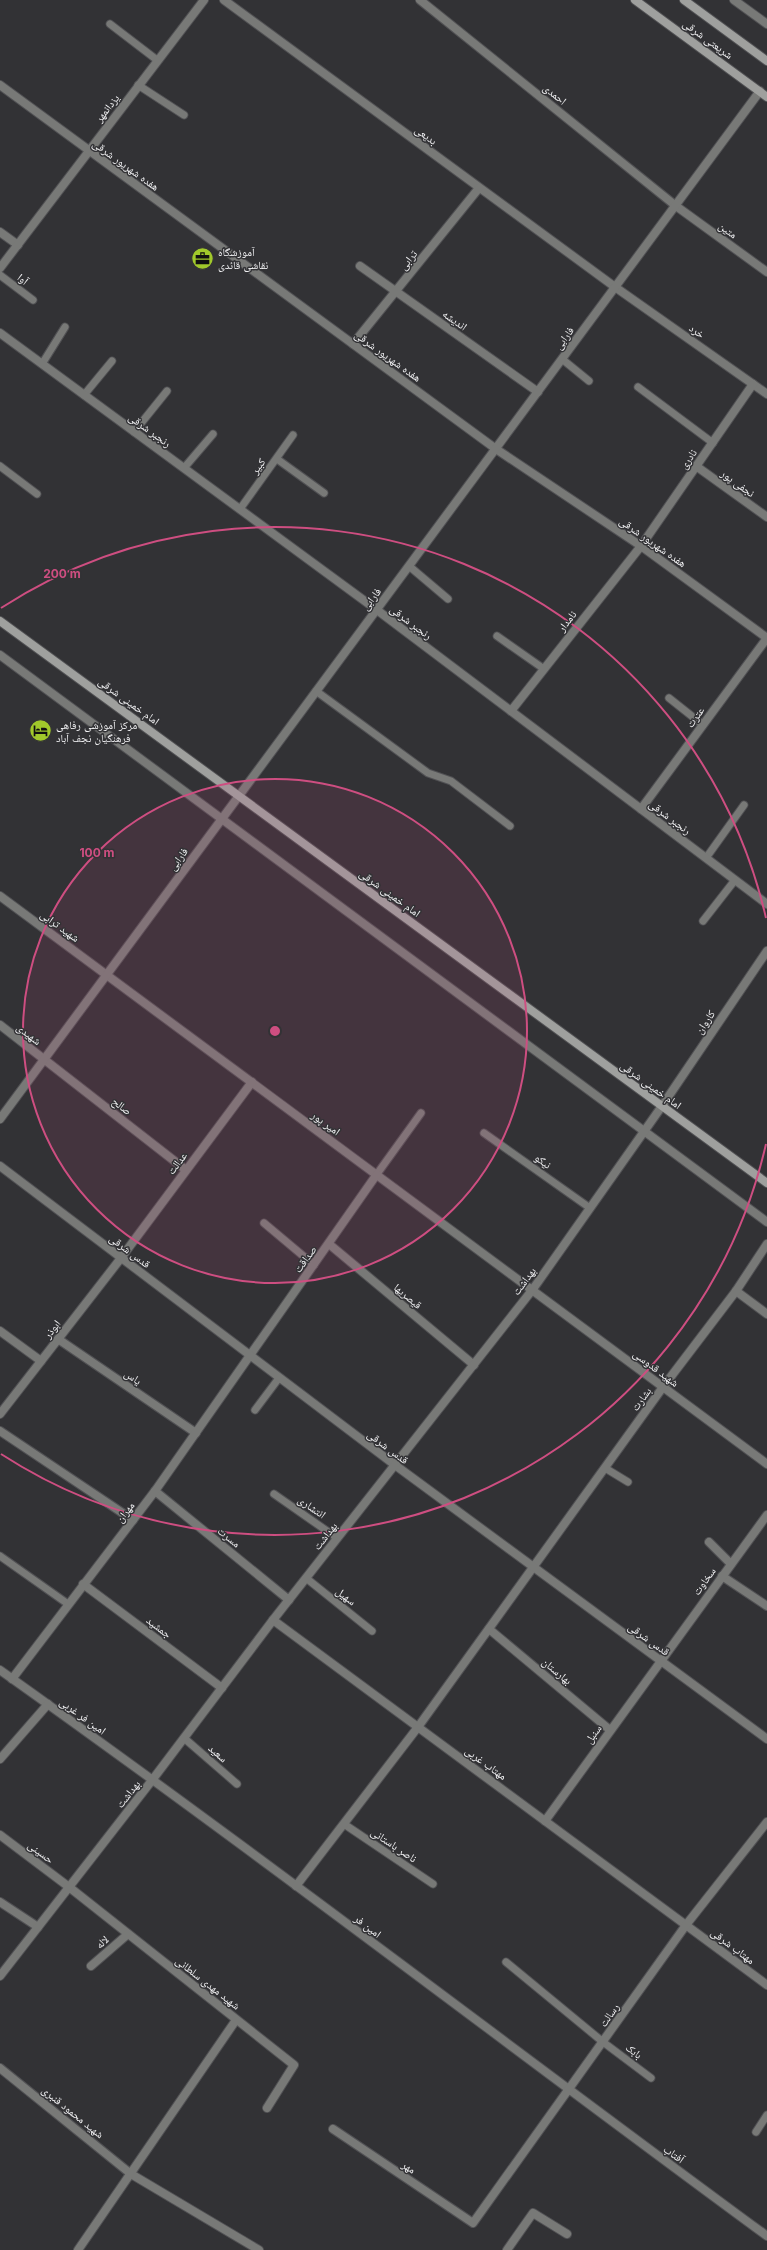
<svg xmlns="http://www.w3.org/2000/svg" width="767" height="2250" font-family="Inter,'Noto Naskh Arabic',sans-serif">
<rect width="100%" height="100%" fill="#323235"/>
<g fill="none" stroke-linecap="round" stroke-linejoin="round">
<defs>
<g id="service">
<polyline points="110,24 157,60"/>
<polyline points="138,85 184,115"/>
<polyline points="0,275 33,300"/>
<polyline points="562,359 589,381"/>
<polyline points="42,364 65,327"/>
<polyline points="638,387 713,443"/>
<polyline points="84,395 112,361"/>
<polyline points="134,432 167,391"/>
<polyline points="277,459 324,493"/>
<polyline points="0,466 37,494"/>
<polyline points="184,468 213,434"/>
<polyline points="240,509 293,435"/>
<polyline points="409,566 448,599"/>
<polyline points="497,636 544,669"/>
<polyline points="316,691 428,773 451,781 510,826"/>
<polyline points="669,698 703,725"/>
<polyline points="706,858 744,805"/>
<polyline points="703,921 735,880"/>
<polyline points="484,1133 590,1208"/>
<polyline points="377,1174 421,1113"/>
<polyline points="264,1223 314,1265"/>
<polyline points="255,1410 279,1378"/>
<polyline points="605,1468 628,1482"/>
<polyline points="274,1494 337,1538"/>
<polyline points="0,1556 68,1604"/>
<polyline points="306,1578 372,1631"/>
<polyline points="184,1738 237,1784"/>
<polyline points="344,1824 433,1884"/>
<polyline points="506,1962 603,2042 651,2078"/>
<polyline points="756,2132 767,2115"/>
</g>
<g id="minor">
<polyline points="224,0 615,287 767,394"/>
<polyline points="420,0 676,206 767,272"/>
<polyline points="0,232 18,245"/>
<polyline points="360,266 538,392"/>
<polyline points="0,268 204,0"/>
<polyline points="0,333 377,610 767,904"/>
<polyline points="353,344 479,188"/>
<polyline points="696,466 767,517"/>
<polyline points="0,655 767,1222"/>
<polyline points="511,711 641,546 753,384"/>
<polyline points="641,809 767,638"/>
<polyline points="0,896 767,1464"/>
<polyline points="0,1025 186,1170"/>
<polyline points="329,1244 474,1365"/>
<polyline points="736,1291 767,1314"/>
<polyline points="0,1331 41,1361"/>
<polyline points="58,1339 196,1433"/>
<polyline points="0,1414 121,1258 252,1082"/>
<polyline points="0,1431 133,1520"/>
<polyline points="155,1491 289,1600"/>
<polyline points="709,1542 731,1564"/>
<polyline points="722,1576 767,1606"/>
<polyline points="83,1584 222,1688"/>
<polyline points="273,1620 767,1985"/>
<polyline points="489,1629 610,1730"/>
<path d="M 0,1670 C 259,1854 511,2048 767,2236"/>
<polyline points="12,1679 155,1491 377,1174"/>
<polyline points="0,1759 48,1704"/>
<polyline points="545,1821 767,1515"/>
<polyline points="0,1835 69,1887 294,2065 267,2108"/>
<polyline points="296,1886 418,1727 663,1387 736,1291 767,1244"/>
<polyline points="0,1902 38,1927"/>
<polyline points="91,1966 128,1934"/>
<polyline points="0,2068 131,2174 259,2250"/>
<polyline points="333,2129 473,2223 686,1925 767,1822"/>
<polyline points="78,2250 236,2020"/>
<polyline points="507,2250 533,2213 567,2234"/>
</g>
<g id="tertiary">
<polyline points="734,0 767,24"/>
<polyline points="0,85 496,449 641,546 767,638"/>
<polyline points="0,1119 760,91"/>
<polyline points="0,1166 395,1465 767,1739"/>
<polyline points="0,1976 153,1779 273,1620 533,1289 662,1106 767,951"/>
</g>
<g id="secondary">
<polyline points="635,0 767,97"/>
<polyline points="684,0 767,61"/>
<polyline points="0,621 767,1183"/>
</g>
</defs>
<use href="#service" stroke="#515154" stroke-width="9"/>
<use href="#minor" stroke="#515154" stroke-width="10"/>
<use href="#tertiary" stroke="#515154" stroke-width="10"/>
<use href="#secondary" stroke="#515154" stroke-width="10"/>
<use href="#service" stroke="#787977" stroke-width="7"/>
<use href="#minor" stroke="#787977" stroke-width="8"/>
<use href="#tertiary" stroke="#787977" stroke-width="8"/>
<use href="#secondary" stroke="#9fa09e" stroke-width="8"/>
</g>
<circle cx="275" cy="1031" r="252" fill="#ce4e81" fill-opacity=".12"/>
<g fill="none" stroke="#ce4e81" stroke-width="2">
<circle cx="275" cy="1031" r="252"/>
<path d="M766 1144A504 504 0 0 1 1 1454M1 608A504 504 0 0 1 766 918"/>
</g>
<defs>
<symbol id="office-disc" viewBox="-11 -11 22 22"><circle r="9.5" fill="#a1c92b" stroke="#323235"/><path d="M-6-3h4V-5.5h4V-3h4V5H-6ZM-1-4.5V-3h2v-1.5ZM-6 0V1H6V0Z" fill="#111"/></symbol>
<symbol id="hotel-disc" viewBox="-11 -11 22 22"><circle r="9.5" fill="#a1c92b" stroke="#323235"/><path d="M-6-4.5h1.5V1H6V5H4.5V3h-9V5H-6ZM-4 0a1.8 1.8 0 1 1 3.6 0ZM.5 0V-2.5h3Q6-2.5 6 0Z" fill="#111"/></symbol>
</defs>
<g fill-rule="evenodd">
<use href="#office-disc" x="190" y="246" width="25" height="25"/>
<use href="#hotel-disc" x="28" y="718" width="25" height="25"/>
</g>
<g text-anchor="middle" dominant-baseline="central" stroke-width="3" stroke-linejoin="round" paint-order="stroke">
<g font-size="11" fill="#f2f2f4" stroke="#323235">
<text transform="translate(708 39) rotate(36)">شریعتی شرقی</text>
<text transform="translate(555 94) rotate(39)">احمدی</text>
<text transform="translate(107 108) rotate(-52)">یزدانمهر</text>
<text transform="translate(426 135) rotate(36)">بدیعی</text>
<text transform="translate(126 165) rotate(36)">هفده شهریور شرقی</text>
<text transform="translate(728 230) rotate(36)">متین</text>
<text transform="translate(408 260) rotate(-52)">ترابی</text>
<text transform="translate(23 279) rotate(38)">آوا</text>
<text transform="translate(455 320) rotate(35)">اندیشه</text>
<text transform="translate(697 331) rotate(35)">خرد</text>
<text transform="translate(564 338) rotate(-54)">فارابی</text>
<text transform="translate(388 356) rotate(36)">هفده شهریور شرقی</text>
<text transform="translate(150 430) rotate(36)">رنجبر شرقی</text>
<text transform="translate(688 459) rotate(-55)">نادری</text>
<text transform="translate(258 466) rotate(-54)">کبیر</text>
<text transform="translate(738 483) rotate(36)">نجفی پور</text>
<text transform="translate(653 542) rotate(35)">هفده شهریور شرقی</text>
<text transform="translate(371 599) rotate(-53)">فارابی</text>
<text transform="translate(567 621) rotate(-52)">نامدار</text>
<text transform="translate(411 622) rotate(37)">رنجبر شرقی</text>
<text transform="translate(129 701) rotate(36)">امام خمینی شرقی</text>
<text transform="translate(695 717) rotate(-54)">عترت</text>
<text transform="translate(670 817) rotate(37)">رنجبر شرقی</text>
<text transform="translate(178 859) rotate(-54)">فارابی</text>
<text transform="translate(390 893) rotate(36)">امام خمینی شرقی</text>
<text transform="translate(60 926) rotate(36)">شهید ترابی</text>
<text transform="translate(705 1022) rotate(-56)">کاروان</text>
<text transform="translate(29 1034) rotate(38)">شهیدی</text>
<text transform="translate(651 1085) rotate(36)">امام خمینی شرقی</text>
<text transform="translate(122 1106) rotate(38)">صالح</text>
<text transform="translate(326 1123) rotate(36)">امیر پور</text>
<text transform="translate(543 1161) rotate(35)">نیکو</text>
<text transform="translate(177 1163) rotate(-53)">عدالت</text>
<text transform="translate(130 1251) rotate(37)">قدس شرقی</text>
<text transform="translate(305 1259) rotate(-54)">صداقت</text>
<text transform="translate(524 1281) rotate(-53)">بهداشت</text>
<text transform="translate(408 1296) rotate(40)">قیصریها</text>
<text transform="translate(52 1329) rotate(-52)">ابوذر</text>
<text transform="translate(656 1368) rotate(37)">شهید قدوسی</text>
<text transform="translate(133 1377) rotate(34)">یاس</text>
<text transform="translate(641 1399) rotate(-54)">بشارت</text>
<text transform="translate(388 1447) rotate(37)">قدس شرقی</text>
<text transform="translate(312 1507) rotate(35)">انتشاری</text>
<text transform="translate(125 1512) rotate(-52)">مهران</text>
<text transform="translate(325 1536) rotate(-52)">بهداشت</text>
<text transform="translate(229 1537) rotate(39)">مسرت</text>
<text transform="translate(704 1581) rotate(-54)">سخاوت</text>
<text transform="translate(346 1596) rotate(38)">سهیل</text>
<text transform="translate(159 1627) rotate(37)">جمشید</text>
<text transform="translate(649 1639) rotate(36)">قدس شرقی</text>
<text transform="translate(557 1671) rotate(40)">بهارستان</text>
<text transform="translate(83 1716) rotate(36)">امین فر غربی</text>
<text transform="translate(593 1734) rotate(-55)">سنبل</text>
<text transform="translate(218 1753) rotate(41)">سعید</text>
<text transform="translate(486 1763) rotate(36)">مهتاب غربی</text>
<text transform="translate(128 1794) rotate(-52)">بهداشت</text>
<text transform="translate(394 1845) rotate(34)">ناصر باستانی</text>
<text transform="translate(41 1852) rotate(37)">حسینی</text>
<text transform="translate(368 1926) rotate(37)">امین فر</text>
<text transform="translate(102 1942) rotate(-41)">لاله</text>
<text transform="translate(733 1946) rotate(37)">مهتاب شرقی</text>
<text transform="translate(208 1983) rotate(38)">شهید مهدی سلطانی</text>
<text transform="translate(609 2015) rotate(-55)">رسالت</text>
<text transform="translate(634 2051) rotate(37)">بابک</text>
<text transform="translate(73 2112) rotate(39)">شهید محمود قنبری</text>
<text transform="translate(674 2154) rotate(36)">آفتاب</text>
<text transform="translate(409 2167) rotate(34)">مهر</text>
</g>
<g font-size="11" fill="#f2f2f4" stroke="#323235" text-anchor="start">
<text x="218" y="252">آموزشگاه<tspan x="218" dy="13">نقاشی قائدی</tspan></text>
<text x="56" y="725">مرکز آموزشی رفاهی<tspan x="56" dy="13">فرهنگیان نجف آباد</tspan></text>
</g>
</g>
<circle cx="275" cy="1031" r="6" fill="#ce4e81" stroke="#323235" stroke-width="2"/>
<g font-size="12" text-anchor="middle" font-weight="bold" fill="#ce4e81" stroke="#323235" stroke-width="3" stroke-linejoin="round" paint-order="stroke">
<text x="62" y="578">200 m</text>
<text x="97" y="857">100 m</text>
</g>
</svg>
